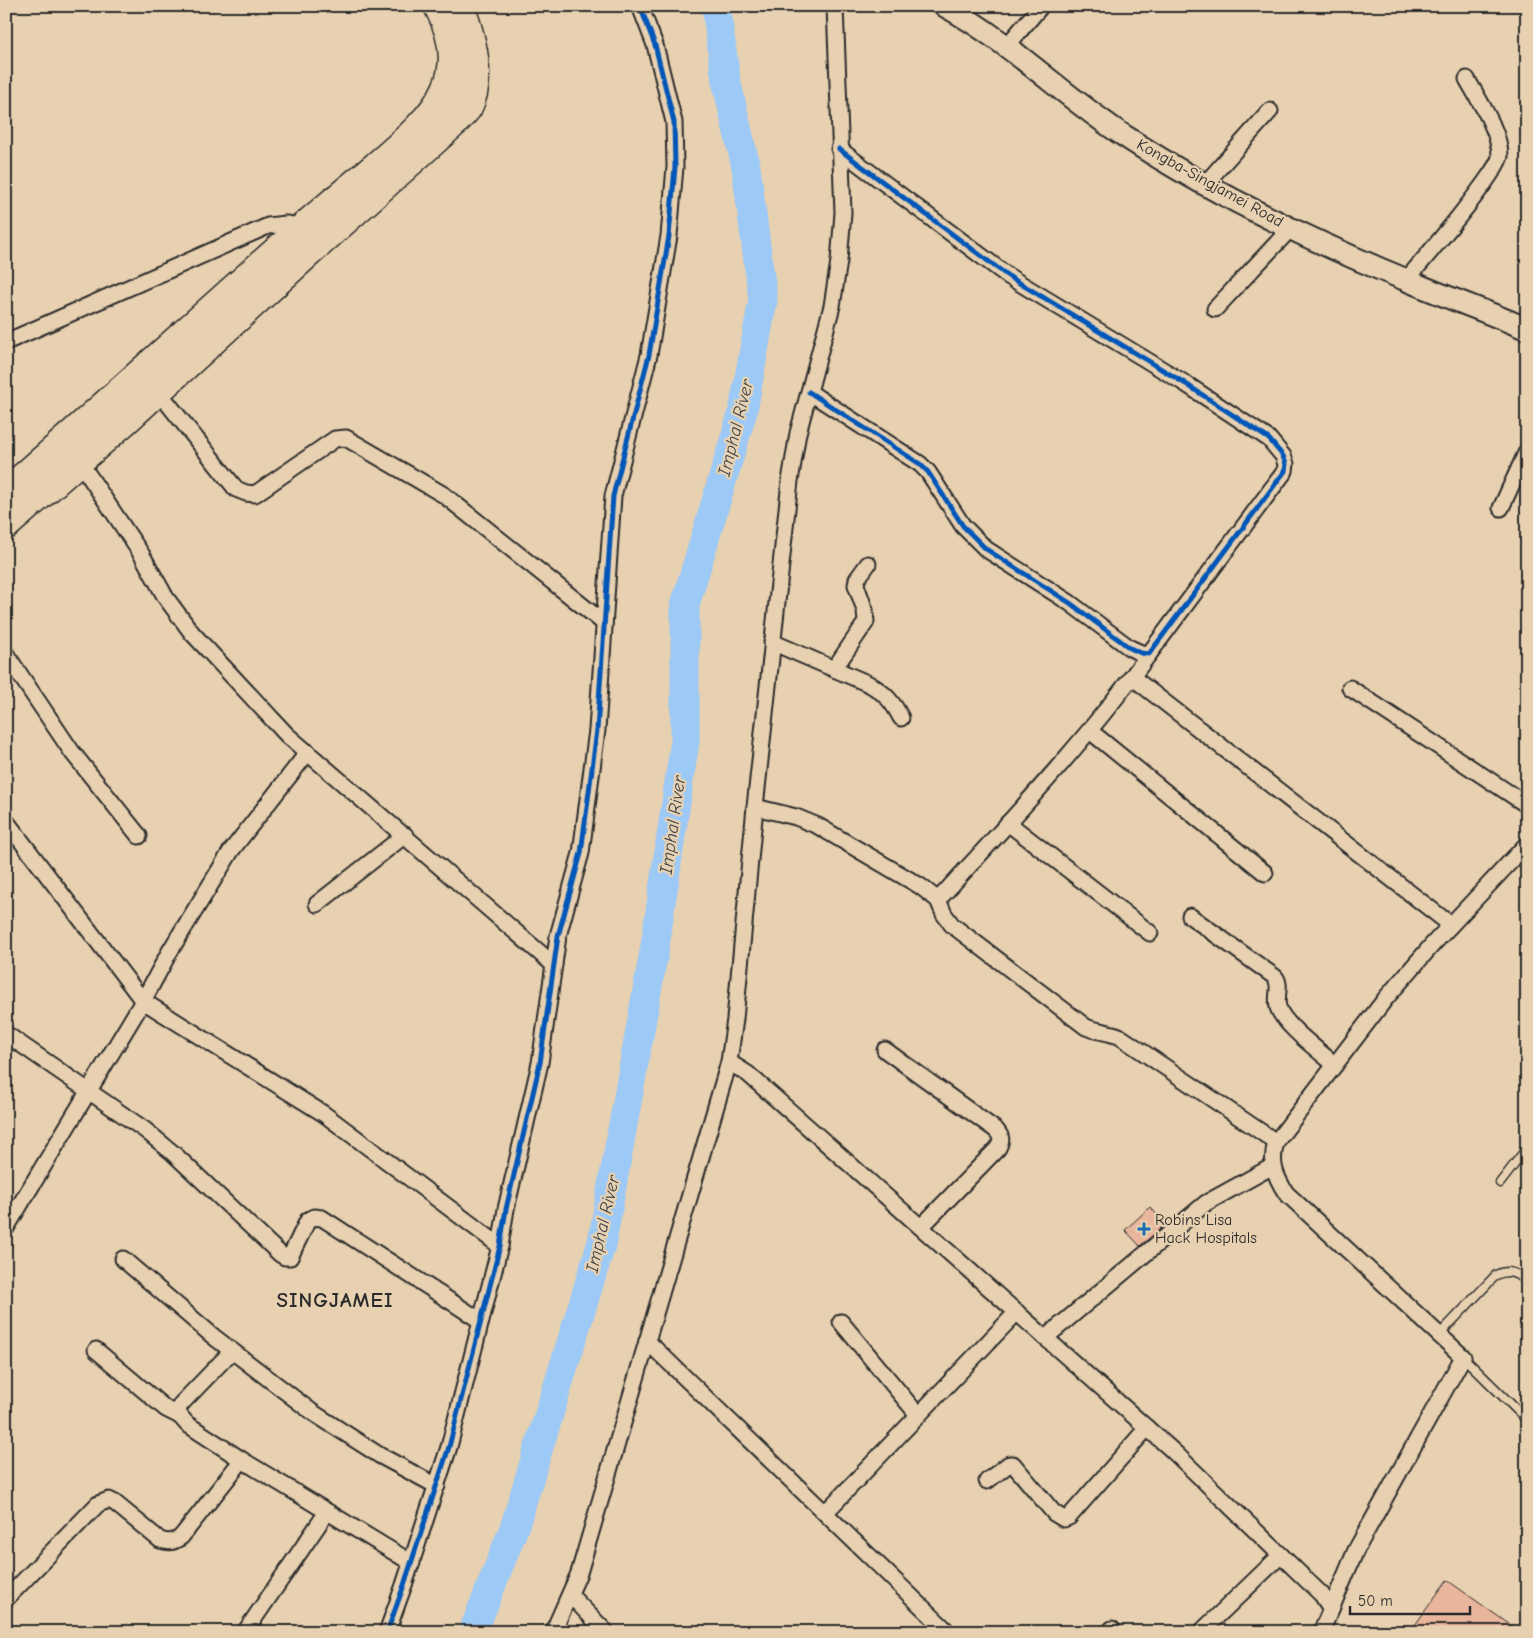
<svg xmlns="http://www.w3.org/2000/svg" width="1533" height="1638" font-family="'Comic Neue',sans-serif">
<rect width="100%" height="100%" fill="#e8d1b1"/>
<filter id="ink" filterUnits="userSpaceOnUse"><feTurbulence type="fractalNoise" baseFrequency=".02" numOctaves="2"/><feDisplacementMap in="SourceGraphic" scale="10" xChannelSelector="R" yChannelSelector="G"/><feConvolveMatrix kernelMatrix="1 2 1 2 8 2 1 2 1" color-interpolation-filters="sRGB"/></filter>
<g filter="url(#ink)">
<g fill="none" stroke-linecap="round" stroke-linejoin="round">
<polyline stroke="#9cc9f6" stroke-width="29" points="473,1632 514,1528 602,1242 654,952 685,741 685,605 743,411 763,300 746,167 726,80 716,6"/>
</g>
<g fill="#eab59d" stroke="#2b2b2b">
<polygon points="1150,1207 1166,1224 1140,1246 1125,1230"/>
<polygon points="1447,1580 1520,1632 1410,1632"/>
</g>
<g fill="none" stroke-linecap="round" stroke-linejoin="round">
<defs>
<g id="lane">
<polyline points="1500,1183 1527,1148"/>
<path d="M 1439,1335 L 1496,1275 C 1509,1269 1515,1273 1527,1280"/>
<polyline points="1463,1357 1527,1420"/>
</g>
<g id="street">
<polyline points="1006,47 1041,6"/>
<polyline points="1205,184 1270,111"/>
<path d="M 1406,280 C 1421,263 1500,170 1500,156 C 1500,131 1479,101 1467,79"/>
<polyline points="1215,309 1291,228"/>
<polyline points="6,342 268,226 286,224 307,227"/>
<polyline points="158,391 236,489 246,493 255,494 335,439 346,438 444,495 604,623"/>
<polyline points="809,392 920,464 928,472 963,526 986,549 1070,603 1130,648 1141,653 1149,654 1285,471 1286,464 1283,456 1269,439 1186,384 1008,276 839,149"/>
<polyline points="79,461 142,555 166,598 192,633 287,735 554,965"/>
<polyline points="1501,508 1527,451"/>
<path d="M 772,642 L 869,684 C 885,693 893,702 901,718"/>
<polyline points="6,654 72,752 139,836"/>
<polyline points="834,669 866,622 865,610 856,585 857,579 868,564"/>
<polyline points="1132,677 1451,925"/>
<polyline points="1350,688 1527,805"/>
<polyline points="1090,731 1265,873"/>
<path d="M 755,807 L 796,817 L 818,826 L 920,886 L 938,900 L 944,914 L 952,925 L 1086,1027 C 1096,1031 1108,1032 1119,1036 L 1276,1142"/>
<polyline points="6,821 143,1001 324,1114 500,1246"/>
<polyline points="1008,823 1150,933"/>
<path d="M 938,900 C 1011,820 1085,742 1149,654"/>
<polyline points="317,904 405,835"/>
<path d="M 1190,916 L 1275,977 C 1282,985 1275,997 1278,1007 C 1283,1025 1321,1052 1335,1065"/>
<polyline points="6,1034 145,1130 173,1153 280,1254 285,1257 290,1257 308,1220 314,1217 322,1218 481,1321"/>
<path d="M 885,1050 L 996,1130 C 1002,1137 1002,1140 998,1148 L 921,1227"/>
<polyline points="729,1062 748,1074 1173,1451 1322,1595 1331,1609 1321,1632"/>
<polyline points="6,1228 143,1001 170,951 231,851 308,752"/>
<polyline points="123,1259 214,1337 312,1412 379,1455 437,1486"/>
<polyline points="841,1322 918,1415"/>
<polyline points="1045,1338 1206,1203 1273,1166"/>
<polyline points="647,1341 948,1632"/>
<polyline points="96,1350 166,1409 180,1416"/>
<polyline points="232,1351 181,1404 178,1410 180,1416 187,1424 242,1460 412,1563"/>
<polyline points="987,1481 1009,1464 1013,1464 1054,1513 1064,1519 1069,1517 1147,1428"/>
<polyline points="825,1513 1017,1312"/>
<polyline points="570,1595 606,1632"/>
<path d="M 6,1599 L 98,1504 L 109,1500 L 115,1503 L 160,1540 C 169,1543 174,1542 181,1537 L 242,1460"/>
<path d="M 1331,1609 L 1356,1550 L 1463,1357 L 1286,1193 C 1275,1176 1270,1163 1276,1142 L 1386,998 L 1433,944 L 1527,844"/>
<polyline points="1112,1629 1114,1632"/>
<polyline points="245,1632 327,1512"/>
<polyline points="387,1632 404,1585 449,1447 500,1246 506,1209 540,1063 558,936 581,853 597,730 613,496 649,355 669,236 675,167 674,122 655,45 640,6"/>
<polyline points="553,1632 579,1573 729,1062 735,1019 755,807 790,481 798,433 832,306 839,261 843,213 835,6"/>
<polyline points="1201,1632 1281,1555"/>
</g>
<path id="secondary" d="M 945,6 C 1009,41 1062,95 1123,135 C 1211,193 1307,239 1404,279 C 1445,297 1486,311 1527,329"/>
<g id="highway">
<path d="M 6,492 C 107,405 205,313 306,225 C 328,206 352,186 375,167 C 399,146 433,119 446,89 C 459,61 452,32 438,6"/>
<path d="M 6,525 L 125,421 L 304,257 L 455,122 C 459,117 465,112 468,107 C 483,78 471,35 460,6"/>
</g>
</defs>
<use href="#lane" stroke="#2b2b2b" stroke-width="11"/>
<use href="#street" stroke="#2b2b2b" stroke-width="19"/>
<use href="#secondary" stroke="#2b2b2b" stroke-width="25"/>
<use href="#highway" stroke="#2b2b2b" stroke-width="31"/>
<use href="#lane" stroke="#e8d1b1" stroke-width="8"/>
<use href="#street" stroke="#e8d1b1" stroke-width="15"/>
<use href="#secondary" stroke="#e8d1b1" stroke-width="21"/>
<use href="#highway" stroke="#e8d1b1" stroke-width="28"/>
<defs>
<g id="cycleway">
<polyline points="809,392 920,464 928,472 963,526 986,549 1070,603 1130,648 1141,653 1149,654 1285,471 1286,464 1283,456 1269,439 1186,384 1008,276 839,149"/>
<polyline points="387,1632 404,1585 449,1447 500,1246 506,1209 540,1063 558,936 581,853 597,730 613,496 649,355 669,236 675,167 674,122 655,45 640,6"/>
</g>
</defs>
<use href="#cycleway" stroke="#e8d1b1" stroke-width="8"/>
<use href="#cycleway" stroke="#0057b8" stroke-width="5"/>
</g>
</g>
<path fill="#1f6fb2" stroke="#e8d1b1" stroke-width="2" d="M1141.5 1221.5h5v5h5v5h-5v5h-5v-5h-5v-5h5z"/>
<g text-anchor="middle" dominant-baseline="central" stroke-width="4.5" stroke-linejoin="round" paint-order="stroke">
<g font-size="16" fill="#2b2b2b" stroke="#e8d1b1">
<text transform="translate(1210 183) rotate(29)">Kongba-Singjamei Road</text>
</g>
<g font-size="16" fill="#2b2b2b" stroke="#e8d1b1" text-anchor="start">
<text x="1155" y="1220">Robins Lisa<tspan x="1155" dy="18">Hack Hospitals</tspan></text>
</g>
<g font-size="18" font-style="italic" fill="#3c4349" stroke="#e8d1b1">
<text transform="translate(736 428) rotate(-76)">Imphal River</text>
<text transform="translate(673 825) rotate(-82)">Imphal River</text>
<text transform="translate(603 1224) rotate(-77)">Imphal River</text>
</g>
<g font-size="21" font-weight="bold" letter-spacing="1" fill="#2b2b2b" stroke="#e8d1b1">
<text x="335" y="1300">SINGJAMEI</text>
</g>
</g>
<rect width="1533" height="1638" fill="none" stroke="#e8d1b1" stroke-width="25"/>
<rect x="12" y="12" width="1508" height="1613" fill="none" stroke="#2b2b2b" stroke-width="2" filter="url(#ink)"/>
<path d="M1350 1606v8h120v-8" fill="none" stroke="#2b2b2b" stroke-width="2.5"/>
<text x="1358" y="1606" font-size="15" fill="#2b2b2b" stroke="#e8d1b1" stroke-width="4" paint-order="stroke">50 m</text>
</svg>
